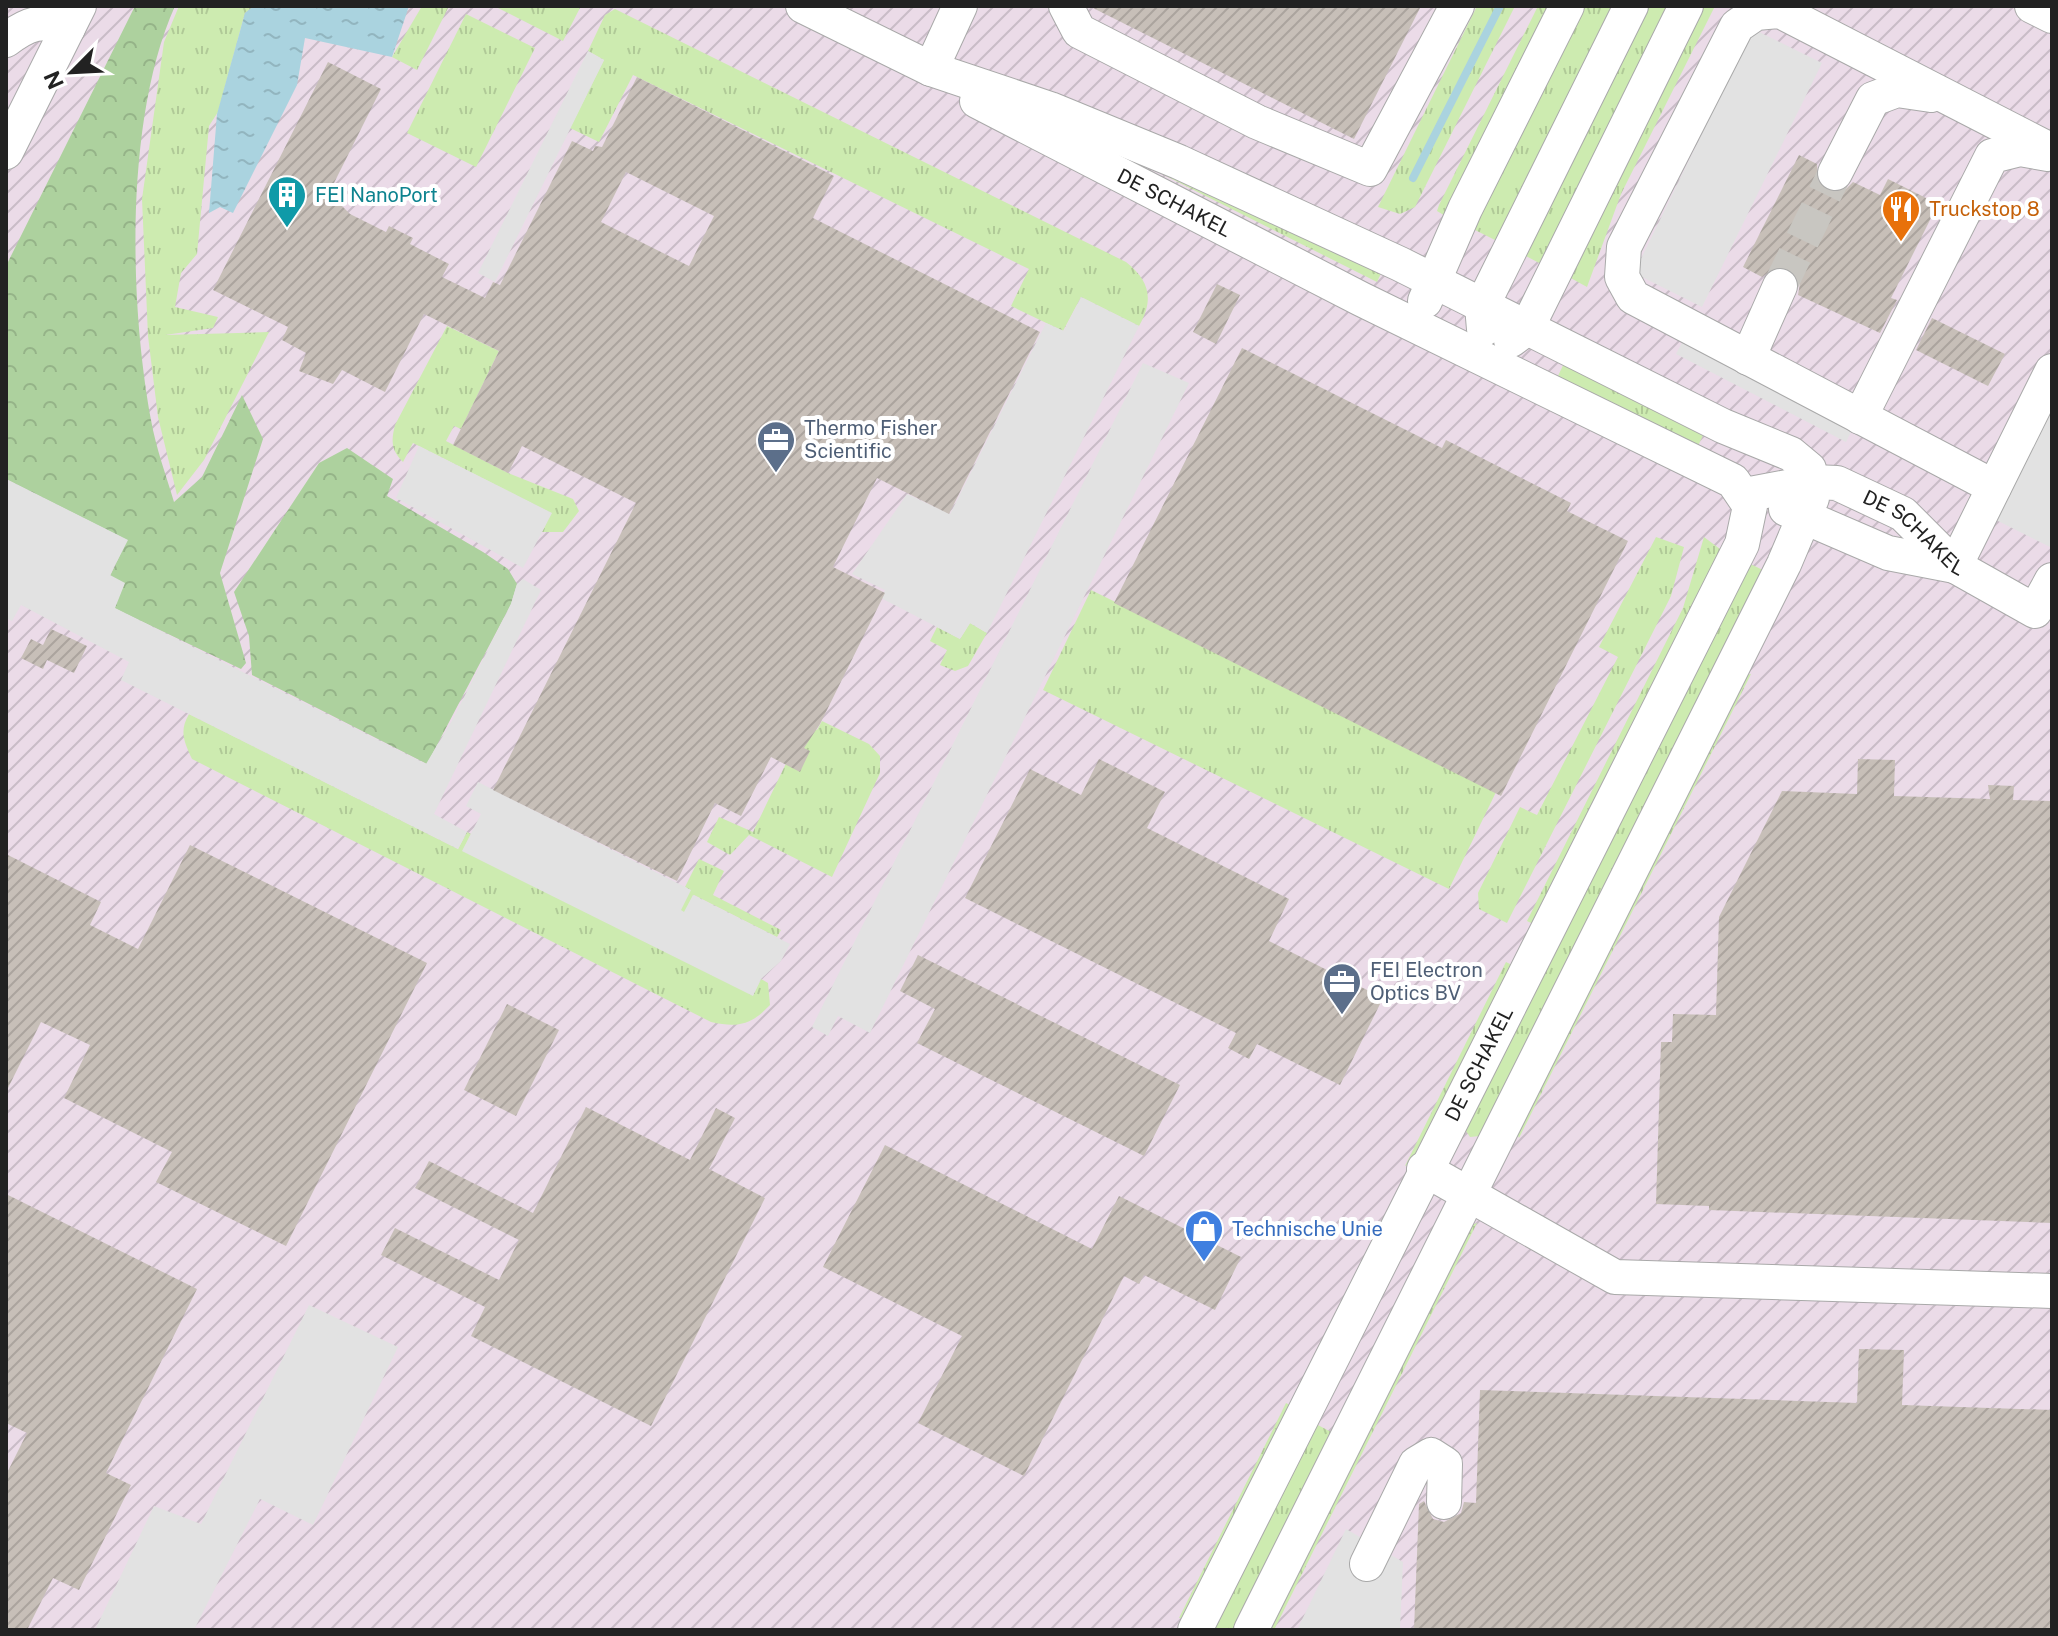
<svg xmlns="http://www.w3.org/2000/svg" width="2058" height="1636" font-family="'Public Sans',sans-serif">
<defs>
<pattern id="industrial-furrows" width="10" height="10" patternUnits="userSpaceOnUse" patternTransform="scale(2)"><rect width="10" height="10" fill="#ebdbe8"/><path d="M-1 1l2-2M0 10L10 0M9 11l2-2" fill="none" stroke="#c9bcc7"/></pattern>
<pattern id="grass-tufts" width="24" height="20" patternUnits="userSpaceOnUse" patternTransform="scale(2)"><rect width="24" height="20" fill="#cdebb0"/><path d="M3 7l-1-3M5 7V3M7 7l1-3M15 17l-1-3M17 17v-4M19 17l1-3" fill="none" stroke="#b0c997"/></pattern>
<pattern id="forest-crowns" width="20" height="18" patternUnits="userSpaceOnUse" patternTransform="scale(2)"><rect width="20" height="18" fill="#add19e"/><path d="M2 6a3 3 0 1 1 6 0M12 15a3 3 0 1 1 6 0" fill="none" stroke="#95b388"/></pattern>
<pattern id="water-ripples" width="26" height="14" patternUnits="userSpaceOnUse" patternTransform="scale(2)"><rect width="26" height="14" fill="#aad3df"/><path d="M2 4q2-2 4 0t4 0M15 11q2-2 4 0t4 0" fill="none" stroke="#92b5bf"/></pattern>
<pattern id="building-hatch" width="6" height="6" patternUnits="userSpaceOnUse" patternTransform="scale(2)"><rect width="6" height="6" fill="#c7bfb8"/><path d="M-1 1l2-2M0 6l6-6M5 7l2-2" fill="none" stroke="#aba49e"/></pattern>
</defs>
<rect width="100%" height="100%" fill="#f2efe9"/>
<rect fill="url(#industrial-furrows)" x="6" y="6" width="2046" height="1624"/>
<g fill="url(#grass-tufts)">
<polygon points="179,6 254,6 245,13 218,112 209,126 197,254 181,273 175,307 218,317 213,328 165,335 269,332 204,460 177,495 158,417 148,336 142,199 164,42"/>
<polygon points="422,6 449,6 417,70 392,57"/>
<polygon points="494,6 581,6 563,41"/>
<polygon points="1477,6 1515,6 1415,207 1400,214 1378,207"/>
<polygon points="1538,6 1552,6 1447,217 1437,211 1439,205"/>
<polygon points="1582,6 1615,6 1497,241 1473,229"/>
<polygon points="1646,6 1671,6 1541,264 1522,254"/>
<polygon points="1702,6 1715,6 1621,194 1587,287 1567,276"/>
<path d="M 615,9 L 1126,262 C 1150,281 1154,300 1139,326 L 1081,297 L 1063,331 L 1011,306 L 1029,269 L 633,75 L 599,142 L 570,128 L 604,60 L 588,51 L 605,15 Z"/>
<polygon points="466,14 535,48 476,167 407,133"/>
<polygon points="1140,163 1384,267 1377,282"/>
<path d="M 447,326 L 499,351 L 461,429 L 454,426 L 446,441 L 508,473 L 573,499 L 579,511 L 563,532 L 542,532 L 551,513 L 413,443 L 403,462 C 391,450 391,441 395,425 Z"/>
<polygon points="1567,357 1707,427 1697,448 1557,378"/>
<polygon points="1656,537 1684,547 1671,596 1507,923 1479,909 1478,893 1520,807 1537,815 1618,657 1599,647"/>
<polygon points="1704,537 1720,549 1533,924 1527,921 1683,608"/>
<polygon points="1744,561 1765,571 1480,1136 1470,1137 1464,1128"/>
<polygon points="1091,590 1497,790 1449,889 1043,690"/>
<polygon points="970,623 987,633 968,666 955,671 940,665 947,650 930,641 937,627 960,639"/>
<polygon points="1751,674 1519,1138 1516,1131 1743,675"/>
<polygon points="777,710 817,730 822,721 869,744 880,756 880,773 832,877 749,835 730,855 707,842 719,817 753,832 793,749"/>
<path d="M 189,714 L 458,849 L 467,832 L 471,834 L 463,851 L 753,995 L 761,979 L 768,983 L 770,1005 C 751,1025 738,1028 711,1022 L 192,759 C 184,742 179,731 189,714 Z"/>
<polygon points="699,859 724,871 713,895 781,930 777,937 694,895 684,913 680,910 690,890 685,887"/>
<polygon points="1506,962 1512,965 1413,1163 1405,1166"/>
<polygon points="1477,1223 1274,1630 1266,1630 1468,1226"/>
<polygon points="1286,1403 1292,1406 1186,1618 1179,1618"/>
<polygon points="1316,1424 1333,1433 1236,1630 1210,1630"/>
</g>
<g fill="url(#forest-crowns)">
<path d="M 135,6 L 175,6 C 125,117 129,301 151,420 C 156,448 166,475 174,502 L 202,477 L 242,395 L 263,439 L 220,573 L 246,663 L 241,669 L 114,608 L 110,576 L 127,540 L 6,479 L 6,266 Z"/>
<polygon points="347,448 393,479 387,496 483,552 508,569 517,584 511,604 427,764 252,675 249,636 234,592 319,463"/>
</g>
<g fill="#e2e2e2">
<polygon points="1753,29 1822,63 1702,307 1634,273"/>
<polygon points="588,51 604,60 495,282 478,273"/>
<polygon points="1081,297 1139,326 987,633 970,623 960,639 881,598 885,590 852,574 907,494 950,514 1046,323 1064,331"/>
<polygon points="1688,331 1858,418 1846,442 1676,354"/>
<polygon points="1143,363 1189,383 870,1033 838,1016 828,1036 812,1027"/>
<polygon points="2052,405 2052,543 2050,547 1994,519"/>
<polygon points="419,446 552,513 523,568 396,498"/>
<polygon points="6,479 128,540 110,575 125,583 115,608 426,764 453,719 511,604 517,584 523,579 541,590 434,814 467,832 458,849 121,680 129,662 21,605 12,621 6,618"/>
<polygon points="478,782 691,890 681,910 684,912 693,895 790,944 781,961 761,979 753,996 462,851 481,814 466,806"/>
<polygon points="309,1305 398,1347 313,1525 260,1499 194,1630 95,1630 154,1506 201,1524"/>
<polygon points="1346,1529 1403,1562 1400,1630 1297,1630"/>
</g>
<polygon fill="url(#water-ripples)" points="254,6 409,6 392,57 305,38 297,85 233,213 220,207 209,213 217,114 245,13"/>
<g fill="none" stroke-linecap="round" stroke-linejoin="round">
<polyline stroke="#aad3df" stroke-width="8" points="1413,178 1500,6"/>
</g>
<g fill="url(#building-hatch)" fill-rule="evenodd">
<polygon points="1089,6 1421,6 1354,139"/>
<path d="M 328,62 L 381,89 L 329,193 L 350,214 L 386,232 L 389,226 L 413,238 L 410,244 L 449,264 L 442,277 L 485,298 L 493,282 L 500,285 L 572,141 L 593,151 L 595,146 L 602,147 L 637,77 L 834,176 L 813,218 L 1040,332 L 949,514 L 877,478 L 833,567 L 885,593 L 820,724 L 804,748 L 810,751 L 800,772 L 771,757 L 741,816 L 715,803 L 677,881 L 493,790 L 636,503 L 522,446 L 508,473 L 453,445 L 499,351 L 424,314 L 385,392 L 342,370 L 333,384 L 299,371 L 306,353 L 282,340 L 288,327 L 213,290 ZM 626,172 L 714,216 L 689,266 L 601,222 Z"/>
<polygon points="1799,155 1817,164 1818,183 1827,191 1845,190 1853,182 1880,195 1888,179 1938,204 1891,298 1897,300 1880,333 1798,295 1800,283 1789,268 1777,266 1762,277 1743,267"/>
<polygon points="1217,284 1240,295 1216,344 1193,332"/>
<polygon points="1932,318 2005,354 1988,386 1916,350"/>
<polygon points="1242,348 1442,448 1446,440 1571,503 1567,511 1628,541 1501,796 1114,603"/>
<polygon points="51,629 87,646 74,673 47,660 43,669 21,658 31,639 43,645"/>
<polygon points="1099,759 1165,792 1147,828 1289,899 1269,941 1383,998 1340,1085 1257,1044 1249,1059 1228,1048 1236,1033 965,898 1030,769 1081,795"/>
<polygon points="1858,759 1895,760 1894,796 1990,799 1988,785 2014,786 2013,800 2052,801 2052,1223 1709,1210 1709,1206 1656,1204 1661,1042 1672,1042 1673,1014 1716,1015 1719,917 1782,791 1857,794"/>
<polygon points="190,845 427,963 286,1246 156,1182 172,1152 64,1098 90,1045 41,1022 6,1092 6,854 101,902 90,925 138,949"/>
<polygon points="918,955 1180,1085 1144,1156 917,1043 935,1009 900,991"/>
<polygon points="507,1004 559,1030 516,1116 464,1090"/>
<polygon points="586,1107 690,1160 716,1108 735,1118 709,1169 765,1198 651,1426 471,1336 485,1307 381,1255 395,1228 499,1280 519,1240 415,1188 429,1161 533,1213"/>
<polygon points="885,1145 1092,1249 1119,1196 1241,1257 1215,1310 1144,1275 1139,1284 1124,1276 1024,1476 918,1423 962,1336 823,1267"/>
<polygon points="6,1194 197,1289 106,1473 131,1485 79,1590 53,1578 27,1630 6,1630 6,1475 27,1433 6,1423"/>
<polygon points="1859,1349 1904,1350 1902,1405 2052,1410 2052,1630 1414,1630 1419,1504 1424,1501 1433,1519 1444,1522 1461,1513 1464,1502 1476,1503 1480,1390 1857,1403"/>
</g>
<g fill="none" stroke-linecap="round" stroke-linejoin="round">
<polyline stroke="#c8c6c1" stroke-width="34" stroke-dasharray="34 17" stroke-linecap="butt" points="1780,286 1835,173"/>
<defs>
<g id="minor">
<polyline points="803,6 931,69 1050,109 1179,162 1400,264 1723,426 1791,454 1809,469 1812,498 1784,564 1251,1630"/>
<polyline points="1066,6 1079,31 1257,122 1370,169 1457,6"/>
<polyline points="2032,6 2052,16"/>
<path d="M 6,40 C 27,24 42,18 68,28"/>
<polyline points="931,69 960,6"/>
<path id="s1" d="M 977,101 L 1361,299 L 1733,481 L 1750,506 L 1742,544 L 1195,1630"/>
<polyline points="6,152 79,6"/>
<polyline points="1835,173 1873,99 1897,90 1931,95"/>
<polyline points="1425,301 1465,209 1567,6"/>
<polyline points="1484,329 1482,306 1631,6"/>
<polyline points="1511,340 1527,328 1686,6"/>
<polyline points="1748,358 1780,286"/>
<polyline points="1860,417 1992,156 2020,149 2048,154"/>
<polyline points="1994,487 1633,297 1622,277 1624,247 1737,26 1756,13 1780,11 2052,151"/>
<path id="s2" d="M 1745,495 L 1813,482 L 1837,483 L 1903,514 L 1955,566 L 2035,611 L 2052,580"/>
<polyline points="1786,509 1888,553 1955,566"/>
<polyline points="1955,566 2052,371"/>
<polyline points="1424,1169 1615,1277 2052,1291"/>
<polyline points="1367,1564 1416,1464 1431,1455 1445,1464 1444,1502"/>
</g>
</defs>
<use href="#minor" stroke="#a9a9a9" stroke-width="36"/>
<use href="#minor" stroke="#fff" stroke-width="34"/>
</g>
<defs>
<symbol id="building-pin" viewBox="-11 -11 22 30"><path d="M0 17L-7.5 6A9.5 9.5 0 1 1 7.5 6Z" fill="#0f9aa8" stroke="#fff"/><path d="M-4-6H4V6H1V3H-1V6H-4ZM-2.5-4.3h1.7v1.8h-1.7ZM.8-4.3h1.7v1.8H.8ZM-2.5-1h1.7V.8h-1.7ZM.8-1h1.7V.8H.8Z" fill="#fff"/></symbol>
<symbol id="restaurant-pin" viewBox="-11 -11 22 30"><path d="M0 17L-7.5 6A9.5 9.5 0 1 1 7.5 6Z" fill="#e8710a" stroke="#fff"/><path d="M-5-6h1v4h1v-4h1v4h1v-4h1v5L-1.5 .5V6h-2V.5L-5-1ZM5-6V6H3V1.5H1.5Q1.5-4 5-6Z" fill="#fff"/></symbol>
<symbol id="office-pin" viewBox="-11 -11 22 30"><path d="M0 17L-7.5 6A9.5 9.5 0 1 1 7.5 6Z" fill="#5c6f8a" stroke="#fff"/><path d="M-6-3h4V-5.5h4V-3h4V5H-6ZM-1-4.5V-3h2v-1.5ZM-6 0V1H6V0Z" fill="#fff"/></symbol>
<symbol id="shop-pin" viewBox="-11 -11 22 30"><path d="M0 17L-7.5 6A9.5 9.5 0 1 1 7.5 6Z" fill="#3f7fe0" stroke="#fff"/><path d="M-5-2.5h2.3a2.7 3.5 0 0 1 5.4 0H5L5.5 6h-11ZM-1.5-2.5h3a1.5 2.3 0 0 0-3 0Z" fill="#fff"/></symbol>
</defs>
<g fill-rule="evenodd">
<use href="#building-pin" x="265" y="173" width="44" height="60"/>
<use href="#restaurant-pin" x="1879" y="187" width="44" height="60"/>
<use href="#office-pin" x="754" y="418" width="44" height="60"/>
<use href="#office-pin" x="1320" y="960" width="44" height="60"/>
<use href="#shop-pin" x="1182" y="1207" width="44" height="60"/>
</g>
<g text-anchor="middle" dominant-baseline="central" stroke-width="8" stroke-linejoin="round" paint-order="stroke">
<g font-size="20" fill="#0d838f" stroke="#fff" text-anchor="start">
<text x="315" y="195">FEI NanoPort</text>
</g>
<g font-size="20" fill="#222" stroke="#fff">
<text stroke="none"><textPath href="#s1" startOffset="222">DE SCHAKEL</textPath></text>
<text stroke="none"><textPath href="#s2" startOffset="186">DE SCHAKEL</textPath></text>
<text transform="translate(1479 1064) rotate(-63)">DE SCHAKEL</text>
</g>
<g font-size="20" fill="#c56008" stroke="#fff" text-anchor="start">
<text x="1929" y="209">Truckstop 8</text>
</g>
<g font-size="20" fill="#4e5e75" stroke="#fff" text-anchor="start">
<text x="804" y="428">Thermo Fisher<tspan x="804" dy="23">Scientific</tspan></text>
<text x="1370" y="970">FEI Electron<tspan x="1370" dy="23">Optics BV</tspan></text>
</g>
<g font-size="20" fill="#366cbe" stroke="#fff" text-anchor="start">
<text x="1232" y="1229">Technische Unie</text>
</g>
</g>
<rect width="2058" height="1636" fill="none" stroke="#222222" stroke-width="16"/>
<g transform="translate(72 72) rotate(246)" stroke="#ffffff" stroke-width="6" paint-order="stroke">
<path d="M0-6L14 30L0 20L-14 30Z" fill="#222222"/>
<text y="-12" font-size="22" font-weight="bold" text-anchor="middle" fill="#222222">N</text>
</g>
</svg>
